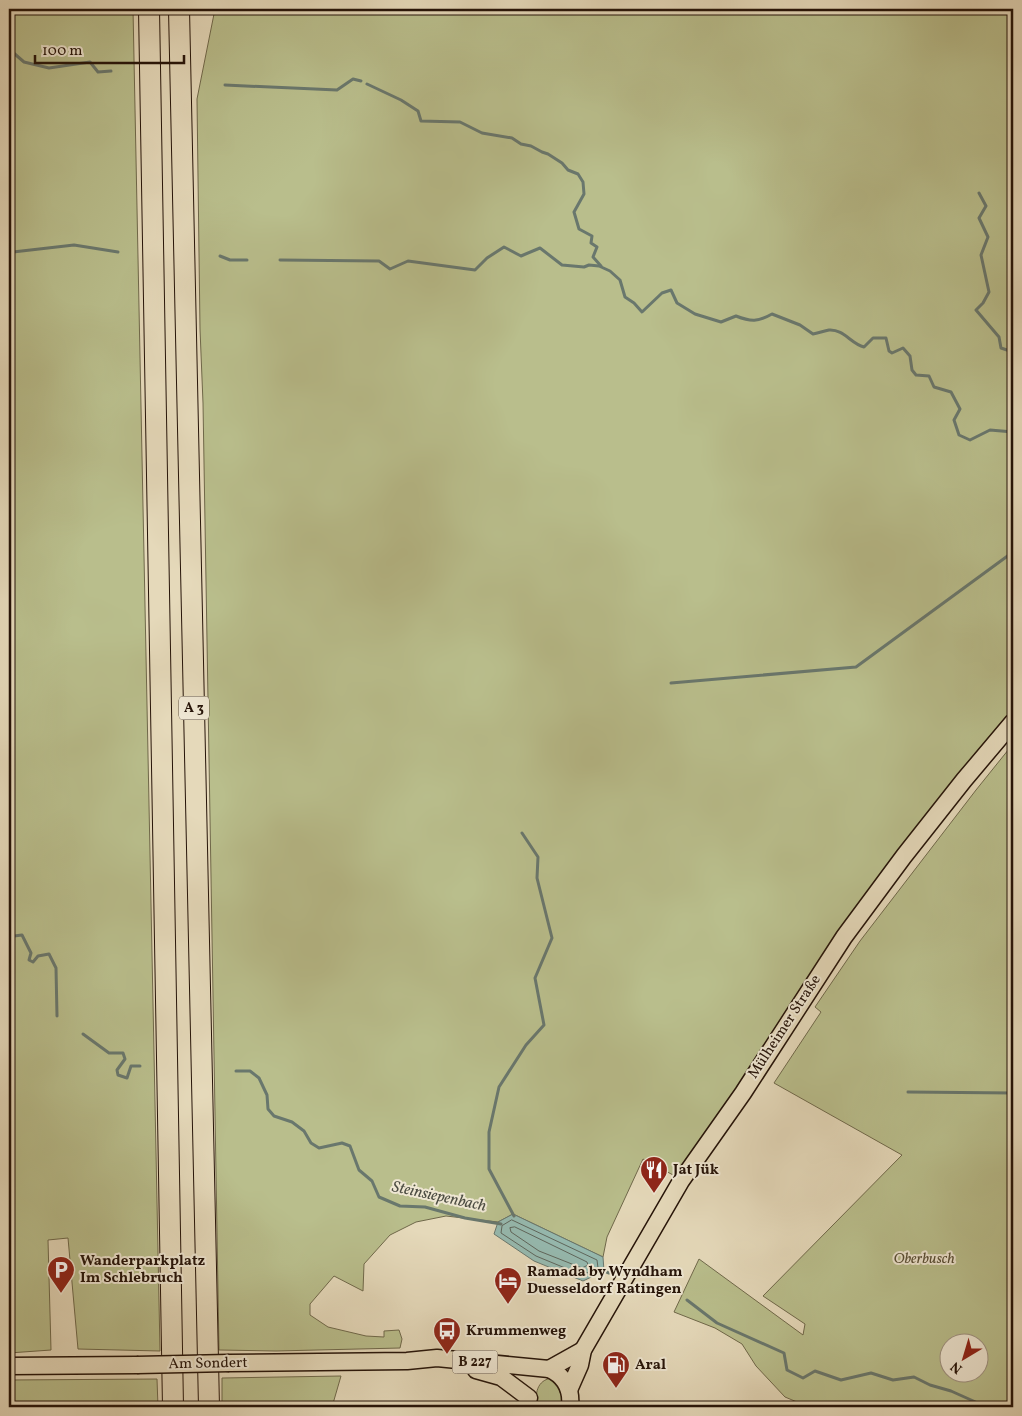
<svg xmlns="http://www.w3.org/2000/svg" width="1022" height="1416" font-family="Vollkorn,serif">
<rect width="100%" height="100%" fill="#e5d9ba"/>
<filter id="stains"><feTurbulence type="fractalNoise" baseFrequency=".004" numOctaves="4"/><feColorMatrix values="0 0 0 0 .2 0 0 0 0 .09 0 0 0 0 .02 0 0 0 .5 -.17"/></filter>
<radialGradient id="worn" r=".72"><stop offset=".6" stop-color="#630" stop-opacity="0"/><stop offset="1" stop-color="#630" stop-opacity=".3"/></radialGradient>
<g fill="#b9be8c" stroke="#6f684a" fill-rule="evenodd">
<polygon points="9,9 133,9 160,1351 78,1349 68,1238 48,1240 51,1350 9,1353"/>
<polygon points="215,9 1013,9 1013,710 959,774 893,857 825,951 735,1091 675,1176 643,1159 607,1237 603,1257 513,1214 498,1222 446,1216 416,1222 390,1235 364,1264 363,1291 334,1276 310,1304 310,1315 328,1327 366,1336 384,1337 384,1331 399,1330 402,1339 400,1348 276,1351 219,1350 203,403 200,329 197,99"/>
<path d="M 1013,744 L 1013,1407 L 809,1407 L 785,1397 L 756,1366 L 742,1344 L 715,1328 L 674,1312 L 699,1259 L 803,1335 L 805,1324 L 763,1296 L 902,1155 L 774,1083 L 821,1012 L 815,1007 L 860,941 L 976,790 ZM 950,1344 L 980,1344 L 980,1374 L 950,1374 Z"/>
<polygon points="341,1376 332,1407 222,1407 222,1378"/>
<path d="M 552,1378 L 562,1387 L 563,1407 L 538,1407 C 534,1394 537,1380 552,1378 Z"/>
<polygon points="157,1379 158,1407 9,1407 9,1380"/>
</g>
<polygon fill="#96bab0" stroke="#69776d" points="513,1214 603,1257 604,1271 583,1281 534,1261 494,1234 498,1222"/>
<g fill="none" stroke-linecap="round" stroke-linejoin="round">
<g stroke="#5e665c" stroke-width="1">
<polygon points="512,1220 597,1260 598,1268 582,1275 536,1256 501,1233 502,1226"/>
<polygon points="515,1227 587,1262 588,1265 582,1268 539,1251 511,1232 510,1228"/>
</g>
<g stroke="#69776d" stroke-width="3">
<polyline points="9,49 24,62 49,68 90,62 98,72 111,71"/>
<polyline points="367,84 401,100 418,111 421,121 460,122 482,133 512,138 521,144 531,146 542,152 548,154 562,163 568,170 578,174 583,182 584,194 574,212 579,229 592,236 591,243 597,247 593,257 601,266"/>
<polyline points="225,85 337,90 353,79 361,81"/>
<polyline points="979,193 986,206 979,218 988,237 981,255 989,292 983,303 976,310 999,337 1001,348 1013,352"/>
<polyline points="9,252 13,252 74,245 118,252"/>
<polyline points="220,256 230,260 247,260"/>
<path d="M 280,260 L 379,261 L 390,269 L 408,261 L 475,270 L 487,258 L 504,247 L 521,256 L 540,248 L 562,265 L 584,267 L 589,265 L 599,266 L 610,271 L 620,280 L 625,297 L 634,303 L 642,312 L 662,293 L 671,290 L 677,303 L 695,314 L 721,322 L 736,316 C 751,322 758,322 772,314 L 800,325 L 813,334 C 818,333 824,331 829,330 C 844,329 851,344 864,347 L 873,338 L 886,338 L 889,351 L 892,353 L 903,348 L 910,356 L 912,370 L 916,375 L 929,376 L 934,387 L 951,392 L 960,409 L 954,420 L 959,435 L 970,440 L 990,430 L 1013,432"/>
<polyline points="671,683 856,667 1013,552"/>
<polyline points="9,944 14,936 22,935 31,953 29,960 33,962 38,956 49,954 56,968 57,1016"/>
<polyline points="83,1034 109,1053 123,1053 125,1059 117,1070 118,1075 127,1078 131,1066 140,1066"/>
<polyline points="236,1071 250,1071 259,1078 267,1095 268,1109 274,1116 292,1122 304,1131 311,1143 319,1148 342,1143 350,1146 359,1170 372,1181 379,1197 400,1206 425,1207 465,1218 501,1224"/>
<polyline points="908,1092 1013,1093"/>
<polyline points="514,1216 489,1169 489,1132 499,1087 526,1045 544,1025 535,978 552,938 537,878 538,857 522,833"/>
<polyline points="602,1270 609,1273"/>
<polyline points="687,1300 717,1323 784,1353 787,1370 803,1378 815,1371 841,1380 871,1373 893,1380 914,1377 930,1385 951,1391 980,1404 993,1407"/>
</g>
<defs>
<g id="major">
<path d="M 229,1363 L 407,1361 L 437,1358 L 549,1369 C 565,1376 572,1389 570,1407"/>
<polyline points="9,1366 137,1365"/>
<polyline points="549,1369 583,1350"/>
<polyline points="476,1370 501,1377 529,1398"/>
<polyline points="569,1390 580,1365 583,1350 681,1181 743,1093 844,937 904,856 964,780 1013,722"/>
</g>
<g id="highway">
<polyline points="149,9 173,1407"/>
<polyline points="179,9 209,1407"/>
</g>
</defs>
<use href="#major" stroke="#251308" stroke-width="19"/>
<use href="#highway" stroke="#251308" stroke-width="22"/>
<use href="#major" stroke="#e5d9ba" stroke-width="16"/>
<use href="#highway" stroke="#e5d9ba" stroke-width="20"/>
<defs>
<polyline id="major-bridge" points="137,1365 229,1363"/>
</defs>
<use href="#major-bridge" stroke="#251308" stroke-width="19" stroke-linecap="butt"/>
<use href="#major-bridge" stroke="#e5d9ba" stroke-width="16"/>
</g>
<defs>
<symbol id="restaurant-pin" viewBox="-11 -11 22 30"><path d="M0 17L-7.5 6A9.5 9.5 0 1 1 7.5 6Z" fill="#8f2418" stroke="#eee6d2"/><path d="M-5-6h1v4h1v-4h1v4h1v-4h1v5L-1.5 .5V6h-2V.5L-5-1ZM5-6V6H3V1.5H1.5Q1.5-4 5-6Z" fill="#fff"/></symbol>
<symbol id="parking-pin" viewBox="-11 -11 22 30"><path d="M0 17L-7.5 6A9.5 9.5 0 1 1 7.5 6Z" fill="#8f2418" stroke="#eee6d2"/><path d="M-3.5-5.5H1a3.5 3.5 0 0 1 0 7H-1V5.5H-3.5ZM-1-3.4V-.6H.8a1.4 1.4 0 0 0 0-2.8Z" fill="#fff"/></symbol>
<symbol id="hotel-pin" viewBox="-11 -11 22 30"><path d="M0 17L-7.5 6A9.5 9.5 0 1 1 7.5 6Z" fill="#8f2418" stroke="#eee6d2"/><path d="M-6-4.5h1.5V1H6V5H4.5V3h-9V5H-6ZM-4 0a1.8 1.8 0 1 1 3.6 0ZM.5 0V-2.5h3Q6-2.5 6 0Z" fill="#fff"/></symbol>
<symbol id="bus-pin" viewBox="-11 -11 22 30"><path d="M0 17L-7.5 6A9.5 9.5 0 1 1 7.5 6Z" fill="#8f2418" stroke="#eee6d2"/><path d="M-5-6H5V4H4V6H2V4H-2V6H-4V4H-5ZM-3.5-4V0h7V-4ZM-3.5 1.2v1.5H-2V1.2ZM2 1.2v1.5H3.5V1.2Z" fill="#fff"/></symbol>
<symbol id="fuel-pin" viewBox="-11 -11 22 30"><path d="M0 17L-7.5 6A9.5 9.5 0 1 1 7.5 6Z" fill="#8f2418" stroke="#eee6d2"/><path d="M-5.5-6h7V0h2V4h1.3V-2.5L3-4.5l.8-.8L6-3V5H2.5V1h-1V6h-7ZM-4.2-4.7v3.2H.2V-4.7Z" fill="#fff"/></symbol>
</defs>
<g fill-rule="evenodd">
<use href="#restaurant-pin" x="638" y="1154" width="32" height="43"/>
<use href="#parking-pin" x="45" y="1254" width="32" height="43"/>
<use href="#hotel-pin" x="492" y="1265" width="32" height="43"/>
<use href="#bus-pin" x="431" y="1315" width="32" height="43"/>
<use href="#fuel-pin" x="600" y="1349" width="32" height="43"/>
</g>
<g text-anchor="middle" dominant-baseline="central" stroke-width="4" stroke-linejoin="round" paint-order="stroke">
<g fill="#eee6d2" stroke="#615245" stroke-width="1">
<rect x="179" y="696.5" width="30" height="23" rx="4"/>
<rect x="452.5" y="1350.5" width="45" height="23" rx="4"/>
</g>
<g font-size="14" font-weight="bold" fill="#251308">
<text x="194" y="708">A 3</text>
<text x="475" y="1362">B 227</text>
</g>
<g font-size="15" fill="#251308" stroke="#eee6d2">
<text transform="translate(785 1027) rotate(-57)">Mülheimer Straße</text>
<text transform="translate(208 1364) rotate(-1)">Am Sondert</text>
</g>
<g font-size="15" font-weight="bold" fill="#251308" stroke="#eee6d2" text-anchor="start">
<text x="673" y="1170">Jat Jük</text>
<text x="80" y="1261">Wanderparkplatz<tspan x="80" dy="17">Im Schlebruch</tspan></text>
<text x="527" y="1272">Ramada by Wyndham<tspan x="527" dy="17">Duesseldorf Ratingen</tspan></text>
<text x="466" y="1331">Krummenweg</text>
<text x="635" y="1365">Aral</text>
</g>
<g font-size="15" font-style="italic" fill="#594f36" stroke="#eee6d2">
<text x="924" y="1259">Oberbusch</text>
</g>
<g font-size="16" font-style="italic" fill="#4d4d43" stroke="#eee6d2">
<text transform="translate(439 1197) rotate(12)">Steinsiepenbach</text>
</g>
</g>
<rect width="1022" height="1416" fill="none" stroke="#e5d9ba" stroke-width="30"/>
<rect x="10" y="10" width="1002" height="1396" fill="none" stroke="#251308" stroke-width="2.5"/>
<rect x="15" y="15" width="992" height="1386" fill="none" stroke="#251308"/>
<g transform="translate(964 1358) rotate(218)"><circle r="24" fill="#eee6d2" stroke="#9e9281"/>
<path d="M0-4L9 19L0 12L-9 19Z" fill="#8f2418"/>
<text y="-8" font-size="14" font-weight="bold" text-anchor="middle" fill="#251308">N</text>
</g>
<path d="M35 55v8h149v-8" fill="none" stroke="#251308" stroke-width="2.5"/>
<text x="42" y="55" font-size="15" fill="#251308" stroke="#eee6d2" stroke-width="4" paint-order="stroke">100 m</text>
<rect width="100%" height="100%" filter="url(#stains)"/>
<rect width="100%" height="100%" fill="url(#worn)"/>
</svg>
